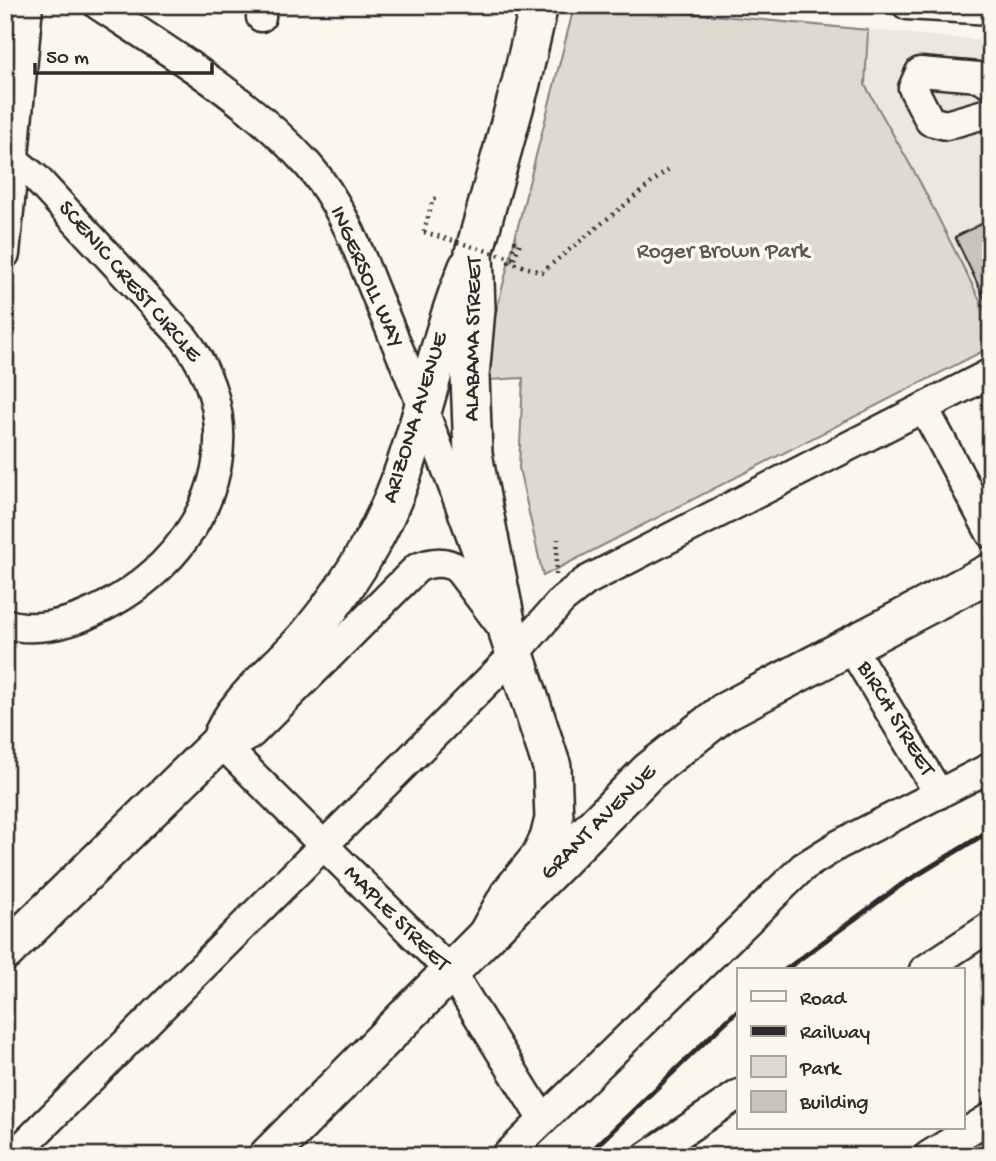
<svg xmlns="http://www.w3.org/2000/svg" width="996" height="1161" font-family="'Gochi Hand',sans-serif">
<rect width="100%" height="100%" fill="#fbf7ec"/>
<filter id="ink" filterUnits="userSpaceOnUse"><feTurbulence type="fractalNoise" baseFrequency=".0143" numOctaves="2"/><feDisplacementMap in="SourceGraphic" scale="14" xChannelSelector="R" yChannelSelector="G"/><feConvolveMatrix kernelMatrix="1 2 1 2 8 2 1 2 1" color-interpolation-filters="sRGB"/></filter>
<g filter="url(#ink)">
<polygon fill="#ebe8de" points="868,30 991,41 991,322 920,182 865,85"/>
<polygon fill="#dddad0" stroke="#84827e" stroke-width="2" points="606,5 868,30 865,85 920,182 991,322 991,347 543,576 519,468 523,378 489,380 494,320 573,11 578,5"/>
<polygon fill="#c7c4bc" stroke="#2b2b2b" stroke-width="2" points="991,219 991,312 955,237"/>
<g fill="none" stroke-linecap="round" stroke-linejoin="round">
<defs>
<g id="minor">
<path d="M 98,5 C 171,53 250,100 308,165 C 347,209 364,268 387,321 C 421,401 452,481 481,563"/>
<polyline points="907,5 991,10"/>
<polyline points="261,17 262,5"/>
<polyline points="991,84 979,77 920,72 913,88 930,121 946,125 991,112"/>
<polyline points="5,254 28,5"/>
<polyline points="924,408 991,534"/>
<path d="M 5,623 C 32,633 68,624 93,612 C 201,564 262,440 184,338 L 36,178 L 14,160"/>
<polyline points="850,645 939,794"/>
<polyline points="220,742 451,972 543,1120"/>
<path d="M 220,742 L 244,739 L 252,733 L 417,568 C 430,562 445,560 458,569 L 505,631"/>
<polyline points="924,970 991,926"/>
<polyline points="13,1156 515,654 562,600 586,581 991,373"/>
<polyline points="506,1156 803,867 838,845 991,767"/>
<polyline points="647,1156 739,1094"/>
<polyline points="928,1156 991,1117"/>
</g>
<g id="major">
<polyline points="486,936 509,895 540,857 549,839 554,819 552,767 509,636 481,497 473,454 470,376 476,309 474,253 521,83 539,5"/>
<path d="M 5,952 L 220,742 C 232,703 285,665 311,632 C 334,604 354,575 371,544 C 418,462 431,355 468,267"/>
<polyline points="268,1156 649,771 724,712 991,572"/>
</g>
</defs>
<use href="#minor" stroke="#2b2b2b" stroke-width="33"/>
<use href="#major" stroke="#2b2b2b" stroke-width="42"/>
<g stroke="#2b2b2b" stroke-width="4.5" stroke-dasharray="2 5" stroke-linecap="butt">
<polyline points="424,232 433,199 440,199"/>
<polyline points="514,259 520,243 515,242 509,262 542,272 670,168"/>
<polyline points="556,575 558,539"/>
</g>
<use href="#minor" stroke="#fbf7ec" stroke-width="28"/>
<use href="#major" stroke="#fbf7ec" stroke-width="37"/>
<g stroke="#2b2b2b" stroke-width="5">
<polyline points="785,970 901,885 991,830"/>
<polyline points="586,1156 739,1009"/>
</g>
<polyline stroke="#2b2b2b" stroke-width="4.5" stroke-dasharray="2 5" stroke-linecap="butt" points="424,232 514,259"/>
</g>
</g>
<g text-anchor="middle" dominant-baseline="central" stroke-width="7" stroke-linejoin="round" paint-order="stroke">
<g font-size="23" fill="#585754" stroke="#fbf7ec">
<text x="723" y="252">Roger Brown Park</text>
</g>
<g font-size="23" fill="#2b2b2b" stroke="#fbf7ec">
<text transform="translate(366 277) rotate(66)">INGERSOLL WAY</text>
<text transform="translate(129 282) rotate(49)">SCENIC CREST CIRCLE</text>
<text transform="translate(474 339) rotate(-89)">ALABAMA STREET</text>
<text transform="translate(416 418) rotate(-73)">ARIZONA AVENUE</text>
<text transform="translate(895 719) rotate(59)">BIRCH STREET</text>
<text transform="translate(599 823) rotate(-45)">GRANT AVENUE</text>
<text transform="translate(396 919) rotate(45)">MAPLE STREET</text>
</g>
</g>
<rect width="996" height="1161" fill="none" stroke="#fbf7ec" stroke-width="28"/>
<rect x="14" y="14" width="968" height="1133" fill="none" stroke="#2b2b2b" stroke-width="2.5" filter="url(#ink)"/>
<rect x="737" y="968" width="228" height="161" fill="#fbf7ec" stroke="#a8a59f" stroke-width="2"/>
<rect x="751" y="991" width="35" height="10" fill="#fbf7ec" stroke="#a8a59f" stroke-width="2"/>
<text x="800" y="1004" font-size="21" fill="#2b2b2b">Road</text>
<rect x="751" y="1026" width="35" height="10" fill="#2b2b2b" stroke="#a8a59f" stroke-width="2"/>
<text x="800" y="1038" font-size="21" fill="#2b2b2b">Railway</text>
<rect x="751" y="1056" width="35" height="21" fill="#dddad0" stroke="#a8a59f" stroke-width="2"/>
<text x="800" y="1074" font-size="21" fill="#2b2b2b">Park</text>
<rect x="751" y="1091" width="35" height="21" fill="#c7c4bc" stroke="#a8a59f" stroke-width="2"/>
<text x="800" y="1108" font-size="21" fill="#2b2b2b">Building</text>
<path d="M35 63v10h177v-10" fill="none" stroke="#2b2b2b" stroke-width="3.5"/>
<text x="46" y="63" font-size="21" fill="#2b2b2b" stroke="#fbf7ec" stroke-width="5" paint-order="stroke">50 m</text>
</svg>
